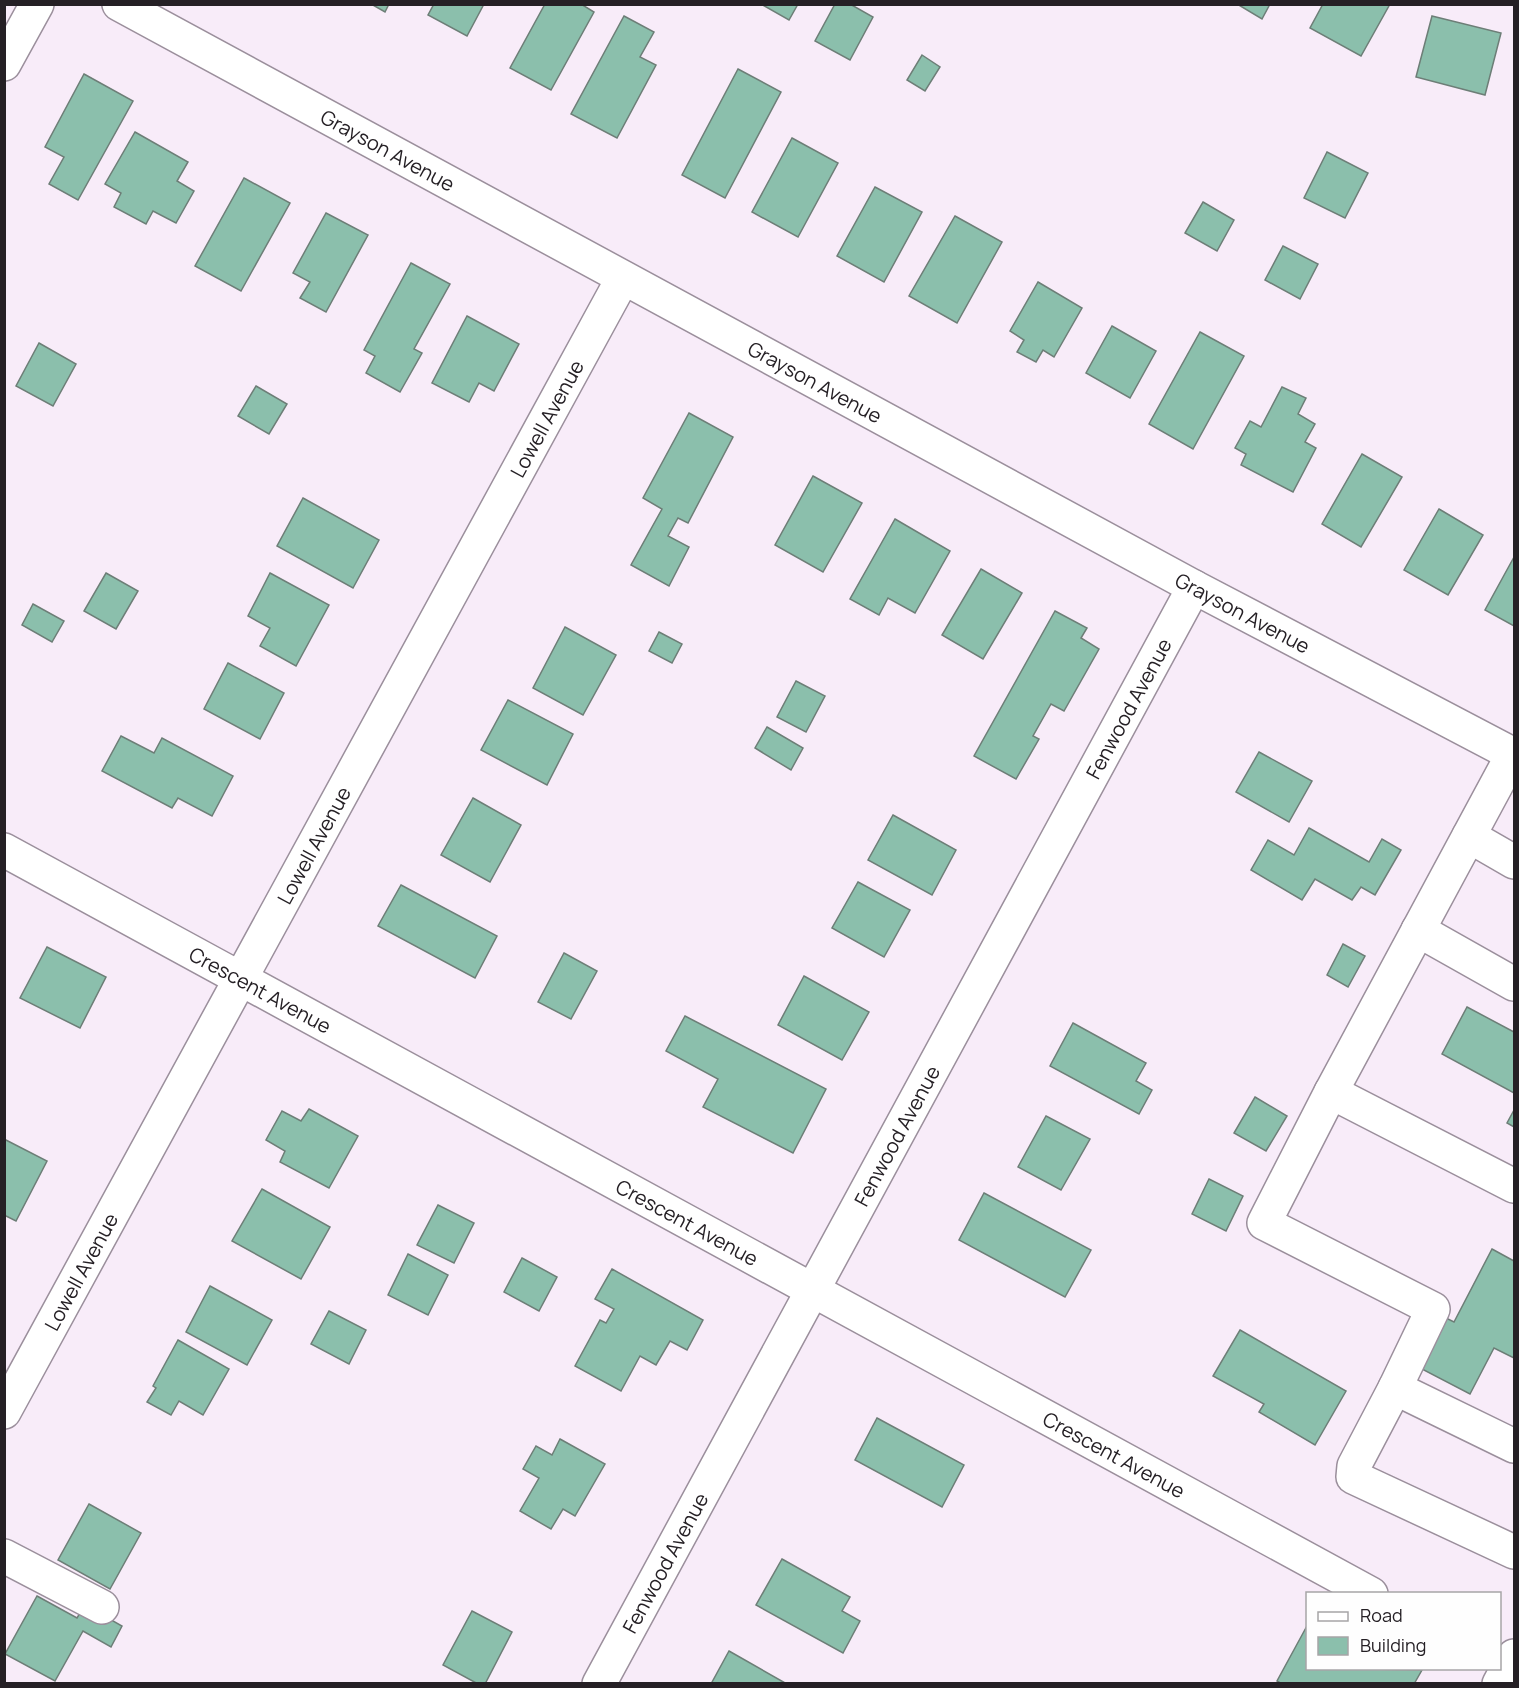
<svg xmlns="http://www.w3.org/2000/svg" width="1519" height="1688" font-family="Manrope,sans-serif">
<rect width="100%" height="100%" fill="#f8ecf9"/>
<g fill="#8bbfac" stroke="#6d7e77" stroke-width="1.5">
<polygon points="371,4 389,4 385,12"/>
<polygon points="434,4 484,4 467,36 428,15"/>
<polygon points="545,4 581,4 594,12 551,90 510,68"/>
<polygon points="761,4 798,4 789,20"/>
<polygon points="835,4 850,4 873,17 850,60 815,41"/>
<polygon points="1237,4 1270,4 1262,19"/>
<polygon points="1323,4 1390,4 1361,56 1310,28"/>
<polygon points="624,16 654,32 640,57 656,65 617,138 571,114"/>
<polygon points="1432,16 1501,33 1485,95 1416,77"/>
<polygon points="922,55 940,67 925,91 907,80"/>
<polygon points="738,69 781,92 725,198 682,175"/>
<polygon points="84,74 133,101 78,200 49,184 64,157 45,147"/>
<polygon points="135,132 188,162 177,181 194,191 176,223 153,211 146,224 114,207 121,193 105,184"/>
<polygon points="792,138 838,163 798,237 752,212"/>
<polygon points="1327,152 1368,173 1345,218 1304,198"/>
<polygon points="244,178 290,203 241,291 195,266"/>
<polygon points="875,187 922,212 884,282 837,256"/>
<polygon points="1203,202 1234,220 1217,251 1185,233"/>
<polygon points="326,213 368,235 326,312 300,298 310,282 293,273"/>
<polygon points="955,216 1002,242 957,323 909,296"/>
<polygon points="1283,246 1318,264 1300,299 1265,280"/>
<polygon points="411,263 450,284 414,349 422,353 400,392 366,373 375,356 364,350"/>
<polygon points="1038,282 1082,308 1054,357 1043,350 1036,362 1017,352 1024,340 1010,331"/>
<polygon points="467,316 519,344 494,391 479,383 469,402 432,383"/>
<polygon points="1112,326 1156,351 1130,398 1086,373"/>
<polygon points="1200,332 1244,356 1193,449 1149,424"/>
<polygon points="39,343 76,364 53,406 16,386"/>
<polygon points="256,386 287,404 269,434 238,416"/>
<polygon points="1282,387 1306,398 1298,414 1315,424 1305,442 1316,448 1293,492 1241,465 1246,454 1235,448 1250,421 1261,427"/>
<polygon points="689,413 733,437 688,523 678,518 668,536 689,547 669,586 631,565 662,509 643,498"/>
<polygon points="1362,454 1402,477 1361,547 1322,524"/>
<polygon points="813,476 862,503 823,572 775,545"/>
<polygon points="303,498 379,540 353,588 277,546"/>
<polygon points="1439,509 1483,535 1448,595 1404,570"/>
<polygon points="895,519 950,551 915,613 888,598 879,615 850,599"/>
<polygon points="1514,557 1514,626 1485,610"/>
<polygon points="981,569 1022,593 983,659 942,635"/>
<polygon points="106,573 138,591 116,629 84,611"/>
<polygon points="270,573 329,605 296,666 260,646 270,628 248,616"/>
<polygon points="33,604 64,621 52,642 22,625"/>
<polygon points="1055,611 1087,628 1081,638 1099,649 1064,711 1051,704 1033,736 1039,739 1016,779 974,756"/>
<polygon points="565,627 616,655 583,715 533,688"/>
<polygon points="659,632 682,644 672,663 649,651"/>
<polygon points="228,663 284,693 260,739 204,709"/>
<polygon points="796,681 825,696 806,732 777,717"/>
<polygon points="508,700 573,734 547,785 481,750"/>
<polygon points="767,727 803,748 791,770 755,748"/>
<polygon points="121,736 154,753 162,738 233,776 212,816 178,798 172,808 102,771"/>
<polygon points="1259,752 1312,781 1289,822 1236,792"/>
<polygon points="473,798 521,825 490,882 441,855"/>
<polygon points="893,815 956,850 932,895 868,860"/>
<polygon points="1309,828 1369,862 1382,839 1401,850 1375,895 1361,887 1352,900 1315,879 1302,900 1251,870 1268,840 1294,855"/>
<polygon points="858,882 910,910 884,957 832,928"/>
<polygon points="401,885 497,936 475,978 378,926"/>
<polygon points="1343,944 1365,956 1348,987 1327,975"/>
<polygon points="47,947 106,977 80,1028 20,998"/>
<polygon points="564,953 597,971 571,1019 538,1002"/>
<polygon points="804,976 869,1012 842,1060 778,1025"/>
<polygon points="1467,1007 1514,1032 1514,1093 1442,1054"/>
<polygon points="685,1016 826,1089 793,1153 703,1107 718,1079 666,1051"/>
<polygon points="1073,1023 1146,1063 1136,1081 1152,1090 1139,1114 1050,1066"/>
<polygon points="1255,1097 1287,1116 1266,1151 1234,1133"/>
<polygon points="309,1109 358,1136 329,1188 280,1162 285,1151 266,1140 282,1111 301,1121"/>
<polygon points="1514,1110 1514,1127 1507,1123"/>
<polygon points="1046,1116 1090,1139 1061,1190 1018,1167"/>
<polygon points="4,1139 47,1161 16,1221 4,1215"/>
<polygon points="1209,1179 1243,1196 1226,1231 1192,1214"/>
<polygon points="262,1189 330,1227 301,1279 232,1241"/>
<polygon points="984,1193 1091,1250 1065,1297 959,1240"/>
<polygon points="438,1205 474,1223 454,1263 417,1245"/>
<polygon points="1492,1249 1514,1261 1514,1358 1494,1348 1470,1394 1418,1367 1444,1317 1454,1322"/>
<polygon points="408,1254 448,1275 428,1315 388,1295"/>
<polygon points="522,1258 557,1277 539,1311 504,1292"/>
<polygon points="612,1269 703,1320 687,1350 670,1341 656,1365 640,1356 621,1391 575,1366 600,1320 606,1323 614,1309 595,1299"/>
<polygon points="210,1286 272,1320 247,1365 186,1332"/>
<polygon points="329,1311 366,1330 349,1364 311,1344"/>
<polygon points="1240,1330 1346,1391 1315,1445 1259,1412 1264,1404 1213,1376"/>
<polygon points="178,1340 229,1369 203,1415 179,1401 171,1415 147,1402 156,1388 153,1386"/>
<polygon points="877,1418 964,1465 942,1507 855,1460"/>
<polygon points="560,1439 605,1464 575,1516 563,1509 551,1529 520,1511 539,1478 523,1469 536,1446 552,1455"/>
<polygon points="89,1504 141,1533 110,1589 58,1560"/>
<polygon points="782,1559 850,1597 842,1611 860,1621 843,1653 756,1605"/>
<polygon points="37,1596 77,1618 85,1605 122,1626 111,1647 83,1631 55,1681 5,1654"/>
<polygon points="472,1611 512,1632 485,1684 478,1684 443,1665"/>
<polygon points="1308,1624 1308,1668 1422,1670 1414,1684 1282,1684 1277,1681"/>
<polygon points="729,1651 787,1684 711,1684"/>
</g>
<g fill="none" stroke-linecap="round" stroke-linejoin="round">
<defs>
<g id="minor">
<path id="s1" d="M 119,4 L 1194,587 L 1514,755"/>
<polyline points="4,64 37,4"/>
<polyline points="1513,754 1331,1092 1514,1186"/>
<polyline points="1469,836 1514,862"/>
<path id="s2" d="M 4,850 L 1371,1594"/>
<polyline points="1418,930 1514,984"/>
<polyline points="1331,1092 1264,1223 1433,1309 1395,1388 1514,1446"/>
<polyline points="1395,1388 1354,1466 1353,1477 1514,1552"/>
<path id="s3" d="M 4,1412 L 623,278"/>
<polyline points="4,1556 102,1607"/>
<path id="s4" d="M 599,1684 L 1194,587"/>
</g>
<polyline id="major" points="1499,1684 1514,1656"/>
</defs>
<use href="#minor" stroke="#9b8f9c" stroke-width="36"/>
<use href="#major" stroke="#9b8f9c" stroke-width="36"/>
<use href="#minor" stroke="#fff" stroke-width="33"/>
<use href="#major" stroke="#fff" stroke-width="33"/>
</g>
<g text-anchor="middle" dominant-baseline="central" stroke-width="5" stroke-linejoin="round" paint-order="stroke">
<g font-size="20" fill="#252025" stroke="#fefefe">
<text stroke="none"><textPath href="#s1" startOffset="306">Grayson Avenue</textPath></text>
<text stroke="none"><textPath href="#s1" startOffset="792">Grayson Avenue</textPath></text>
<text stroke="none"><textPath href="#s3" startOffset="1132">Lowell Avenue</textPath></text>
<text stroke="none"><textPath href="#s1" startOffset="1278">Grayson Avenue</textPath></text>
<text stroke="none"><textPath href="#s4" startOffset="1110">Fenwood Avenue</textPath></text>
<text stroke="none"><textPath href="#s3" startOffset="646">Lowell Avenue</textPath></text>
<text stroke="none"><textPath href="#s2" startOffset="292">Crescent Avenue</textPath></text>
<text stroke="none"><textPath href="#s4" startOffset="624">Fenwood Avenue</textPath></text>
<text stroke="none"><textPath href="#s2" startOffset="778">Crescent Avenue</textPath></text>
<text stroke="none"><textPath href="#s3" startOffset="160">Lowell Avenue</textPath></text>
<text stroke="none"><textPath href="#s2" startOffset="1264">Crescent Avenue</textPath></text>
<text stroke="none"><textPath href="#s4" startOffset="138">Fenwood Avenue</textPath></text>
</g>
</g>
<rect width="1519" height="1688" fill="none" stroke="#252025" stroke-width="12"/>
<rect x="1306" y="1592" width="195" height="78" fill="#fefefe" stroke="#a7a5a7" stroke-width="1.5"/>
<rect x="1318" y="1612" width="30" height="9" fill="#ffffff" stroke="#a7a5a7" stroke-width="1.5"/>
<text x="1360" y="1622" font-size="18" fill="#252025">Road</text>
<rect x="1318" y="1637" width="30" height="18" fill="#8bbfac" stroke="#a7a5a7" stroke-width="1.5"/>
<text x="1360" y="1652" font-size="18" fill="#252025">Building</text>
</svg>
